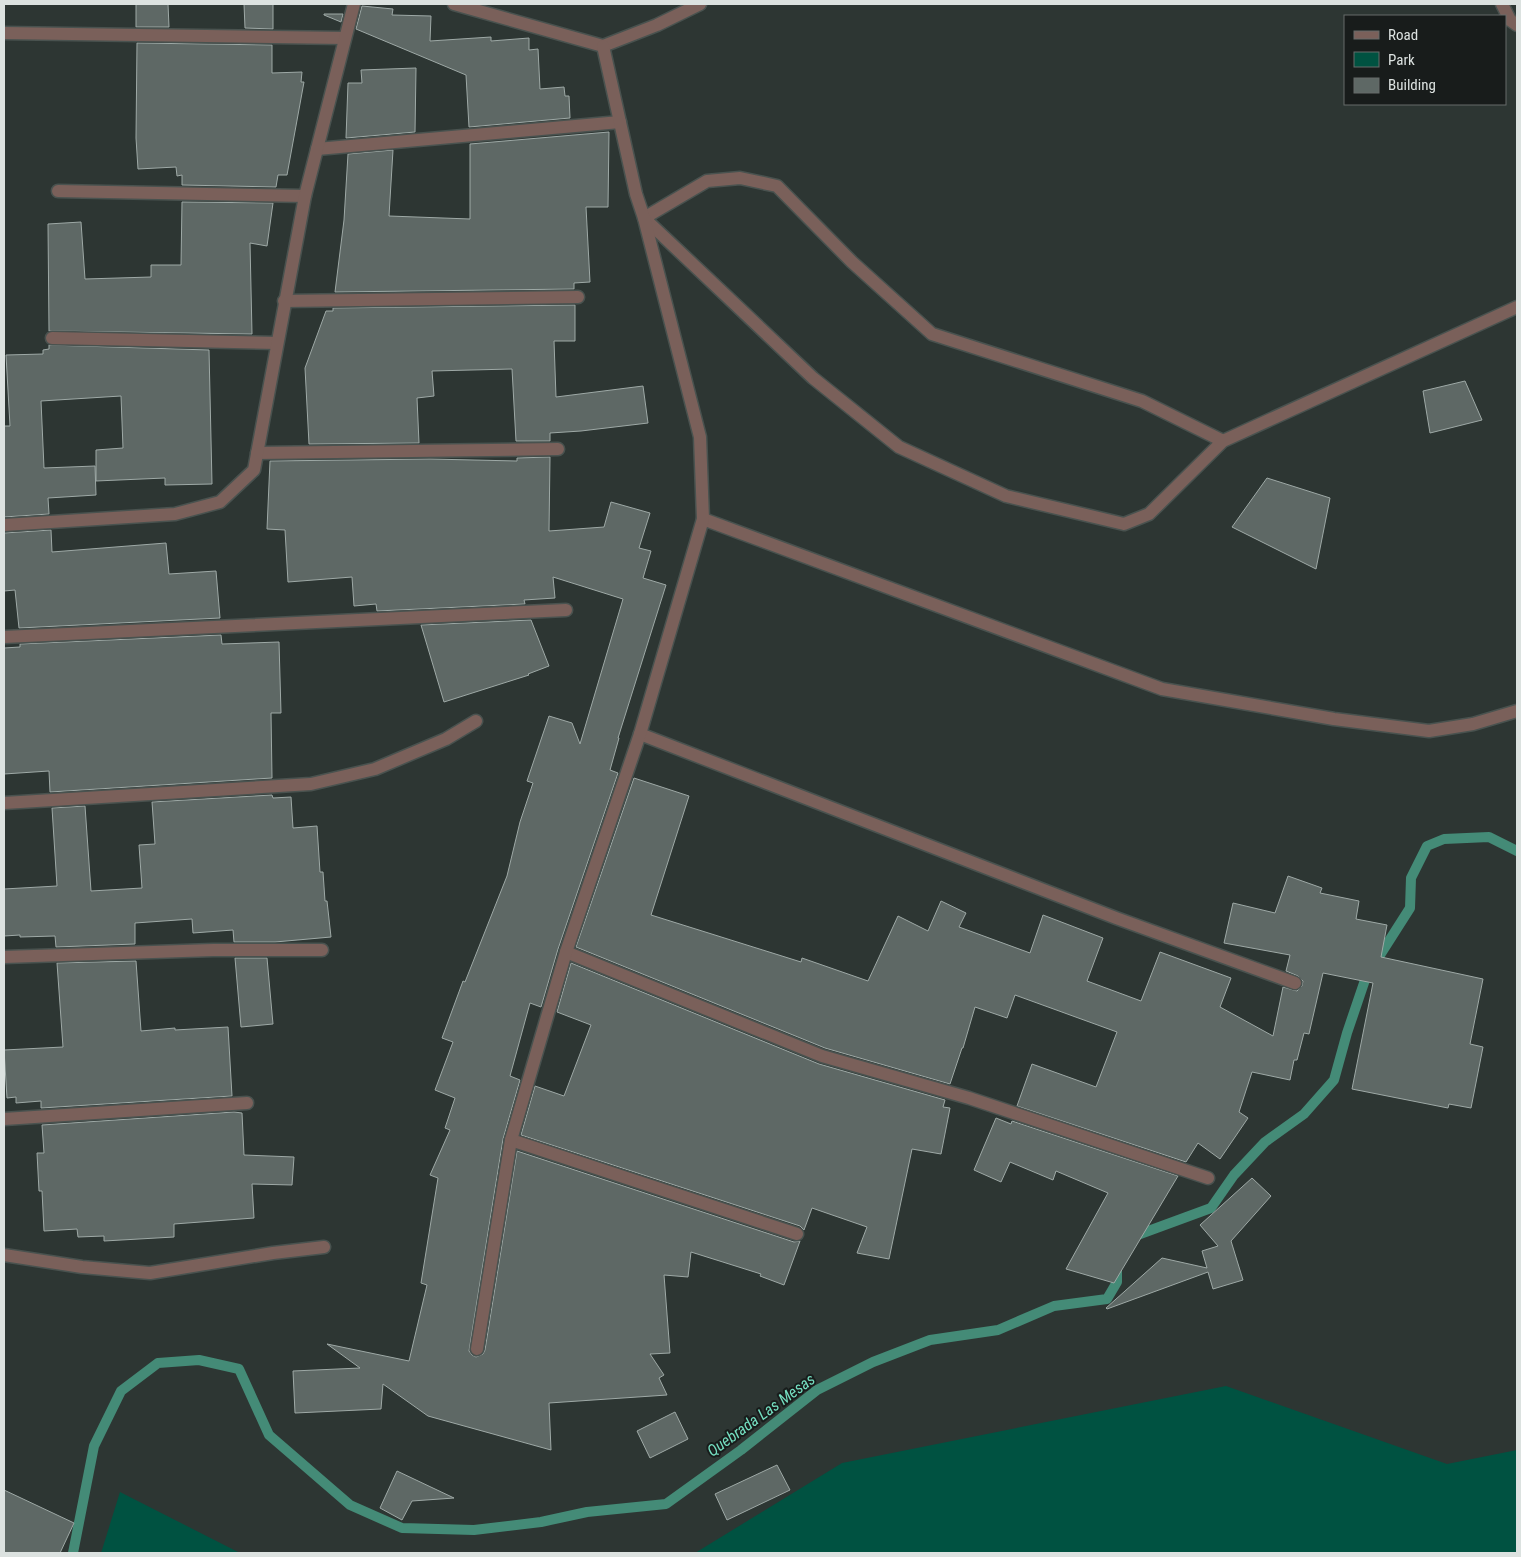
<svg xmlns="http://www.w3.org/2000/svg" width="1521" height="1557" font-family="'Roboto Condensed',sans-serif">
<rect width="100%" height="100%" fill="#2d3633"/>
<g fill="#005241">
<polygon points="1226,1386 1447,1464 1517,1450 1517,1553 695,1553 842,1463"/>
<polygon points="120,1492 240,1553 101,1553"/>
</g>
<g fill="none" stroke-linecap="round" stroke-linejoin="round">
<g stroke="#448b77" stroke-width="10">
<polyline points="1132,1237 1211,1208 1234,1175 1265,1142 1304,1114 1334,1080 1347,1033 1366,977 1410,908 1411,878 1427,846 1444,839 1489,837 1517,851"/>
<polyline points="73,1553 94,1446 121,1391 158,1363 199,1360 239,1369 269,1435 350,1505 402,1528 474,1530 541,1522 587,1512 666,1504 741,1450 817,1390 873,1362 930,1340 998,1330 1054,1306 1107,1299 1117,1282 1117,1266"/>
</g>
</g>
<g fill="#5e6865" stroke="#9ea9a6">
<polygon points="136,4 168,4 169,27 136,27"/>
<polygon points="244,4 273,4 273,29 245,28"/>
<polygon points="362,6 393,9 392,15 431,16 430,41 491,37 491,41 529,38 529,50 538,49 540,89 564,87 565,96 569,96 570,118 469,127 466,75 356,29"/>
<polygon points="324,14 343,14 341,22 324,15"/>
<polygon points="137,43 272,45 272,73 302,72 301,82 304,82 287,175 278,175 276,187 182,185 182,175 177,176 176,167 138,169 136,138"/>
<polygon points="416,68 415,132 346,138 348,83 362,83 361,70"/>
<polygon points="609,132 608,207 586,207 590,282 574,283 574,289 335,292 344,220 348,154 393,150 389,216 470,219 470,144"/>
<polygon points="182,202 273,203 267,246 250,243 252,334 49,331 48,224 81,222 85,279 151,277 151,265 181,265"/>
<polygon points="575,305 575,341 554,341 556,397 643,386 648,423 581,431 550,433 550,441 516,441 512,369 432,371 434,396 417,398 419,443 309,444 305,368 326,311 333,311 333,308"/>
<polygon points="49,345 209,350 212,484 165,485 165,478 96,481 96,450 123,448 121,396 41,401 44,468 95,466 96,495 48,498 49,514 4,517 4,426 10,426 6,355 43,354 43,350 49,349"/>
<polygon points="1465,381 1482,420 1430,433 1423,391"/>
<polygon points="550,457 549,531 604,527 611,502 650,513 639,548 651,551 643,578 666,585 618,738 619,738 610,770 618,773 558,949 541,1007 530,1003 510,1076 520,1080 503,1139 469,1351 472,1355 476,1357 483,1354 485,1350 517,1151 794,1242 800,1241 784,1285 760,1276 761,1274 691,1252 688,1277 664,1275 670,1353 650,1354 664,1375 659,1378 667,1395 549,1403 551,1450 428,1416 383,1384 381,1409 295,1413 293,1371 360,1368 327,1344 409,1361 427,1285 421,1283 438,1178 430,1175 450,1130 445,1128 455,1098 435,1090 453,1042 442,1038 463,981 465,982 507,876 520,822 533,783 527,781 549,716 572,723 580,744 623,599 553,577 555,598 524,600 525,604 377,611 376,604 354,606 352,577 288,582 285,530 267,529 270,461 430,459 517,461 517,458"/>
<polygon points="1267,478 1330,498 1316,569 1232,527"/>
<polygon points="51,530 52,552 166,543 169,574 216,571 220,618 19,628 15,590 4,591 4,533"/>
<polygon points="531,620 549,666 528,674 529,675 444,702 421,625"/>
<polygon points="221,635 222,644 279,642 281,713 271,713 272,778 50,792 49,771 4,774 4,648 20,647 20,644"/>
<polygon points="634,778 689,796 651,915 801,962 802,958 868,981 898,916 928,931 941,901 966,913 959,927 1030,953 1043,915 1103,938 1087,981 1141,1001 1160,952 1231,978 1220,1007 1273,1036 1283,987 1297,991 1302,986 1303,981 1298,976 1286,971 1290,955 1224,943 1233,903 1275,913 1288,876 1322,888 1320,893 1359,901 1356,919 1387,925 1381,957 1483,979 1470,1044 1483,1047 1471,1108 1449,1104 1448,1108 1352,1089 1373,983 1323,973 1309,1034 1304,1033 1297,1060 1294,1060 1290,1080 1252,1072 1239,1112 1248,1118 1220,1159 1198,1143 1186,1162 1017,1106 1032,1064 1096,1087 1117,1032 1015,995 1007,1018 975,1007 963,1048 962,1048 950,1084 825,1048 576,947"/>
<polygon points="272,795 273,798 291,797 293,828 317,826 320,872 323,872 325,901 327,901 331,937 275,942 234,942 233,930 193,933 192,919 135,923 135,944 56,947 55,936 20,937 20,935 4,936 4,889 57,886 52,808 85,806 91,891 142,888 139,845 155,844 152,802"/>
<polygon points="235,958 267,958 273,1024 241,1027"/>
<polygon points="136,961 141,1031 175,1028 175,1030 228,1027 232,1096 41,1108 41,1101 16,1103 16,1097 7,1098 4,1050 63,1047 57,963"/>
<polygon points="571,963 819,1064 945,1100 943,1107 950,1108 941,1154 912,1149 889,1259 857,1253 867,1227 812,1208 804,1230 800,1226 521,1135 535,1086 564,1096 591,1025 557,1012"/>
<polygon points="234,1112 242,1113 244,1155 294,1157 292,1185 252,1184 254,1218 174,1224 174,1237 104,1241 104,1236 78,1237 77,1229 44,1231 42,1191 39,1191 37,1153 44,1153 42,1125"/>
<polygon points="996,1118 1011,1124 1012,1121 1178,1176 1114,1283 1066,1269 1108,1193 1056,1171 1053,1180 1010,1162 1001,1182 974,1170"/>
<polygon points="1252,1178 1271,1196 1231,1241 1243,1280 1213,1289 1208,1272 1107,1309 1106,1308 1162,1258 1207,1268 1202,1251 1218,1246 1200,1225"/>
<polygon points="675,1412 688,1439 650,1458 637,1431"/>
<polygon points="777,1465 790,1490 727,1520 715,1494"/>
<polygon points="397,1471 454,1498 412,1501 402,1520 380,1508"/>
<polygon points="4,1490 74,1523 60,1553 4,1553"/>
</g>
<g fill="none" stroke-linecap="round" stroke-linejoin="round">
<defs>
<g id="minor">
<polyline points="454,4 603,46"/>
<polyline points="1502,4 1510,20 1517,25"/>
<polyline points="4,33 345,38"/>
<polyline points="603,46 657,25 700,4"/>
<polyline points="317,149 620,122"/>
<polyline points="58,191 305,196"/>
<polyline points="284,301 578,297"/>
<polyline points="52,338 277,343"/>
<polyline points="1223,441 1149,514 1124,524 1006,496 899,447 813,378 644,218 707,181 740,178 777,186 852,262 932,334 1142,401 1223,441 1517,307"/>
<polyline points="257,453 558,449"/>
<polyline points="703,519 1162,689 1334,719 1429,731 1473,724 1517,711"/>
<polyline points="4,525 175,514 220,502 254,470 305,196 354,4"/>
<polyline points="4,637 566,610"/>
<polyline points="640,734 1116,918 1295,983"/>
<polyline points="4,803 311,784 375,769 446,739 476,721"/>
<polyline points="566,952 822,1056 969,1098 1208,1178"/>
<polyline points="4,957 213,950 322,950"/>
<polyline points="4,1119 247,1103"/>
<polyline points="511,1140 797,1234"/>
<polyline points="4,1255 82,1267 150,1273 273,1253 324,1247"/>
<polyline points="477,1349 511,1140 566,952 640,734 703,519 700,437 644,218 636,194 603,46"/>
</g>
</defs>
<use href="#minor" stroke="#49524f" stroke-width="15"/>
<use href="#minor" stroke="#7a605a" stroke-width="12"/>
</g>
<g text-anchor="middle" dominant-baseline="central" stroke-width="4" stroke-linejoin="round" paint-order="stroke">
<g font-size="16" font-style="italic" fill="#75dfc1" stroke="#181c1b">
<text transform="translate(761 1415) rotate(-36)">Quebrada Las Mesas</text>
</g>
</g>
<rect width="1521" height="1557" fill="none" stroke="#dce2e0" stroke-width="10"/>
<rect x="1344" y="15" width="162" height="90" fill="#181c1b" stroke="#666b6a"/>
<rect x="1354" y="31" width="25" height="8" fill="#7a605a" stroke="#666b6a"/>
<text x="1388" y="40" font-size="15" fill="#dce2e0">Road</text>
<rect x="1354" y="52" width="25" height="15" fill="#005241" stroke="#666b6a"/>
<text x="1388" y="65" font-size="15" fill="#dce2e0">Park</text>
<rect x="1354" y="78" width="25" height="15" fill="#5e6865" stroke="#666b6a"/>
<text x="1388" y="90" font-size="15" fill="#dce2e0">Building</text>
</svg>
